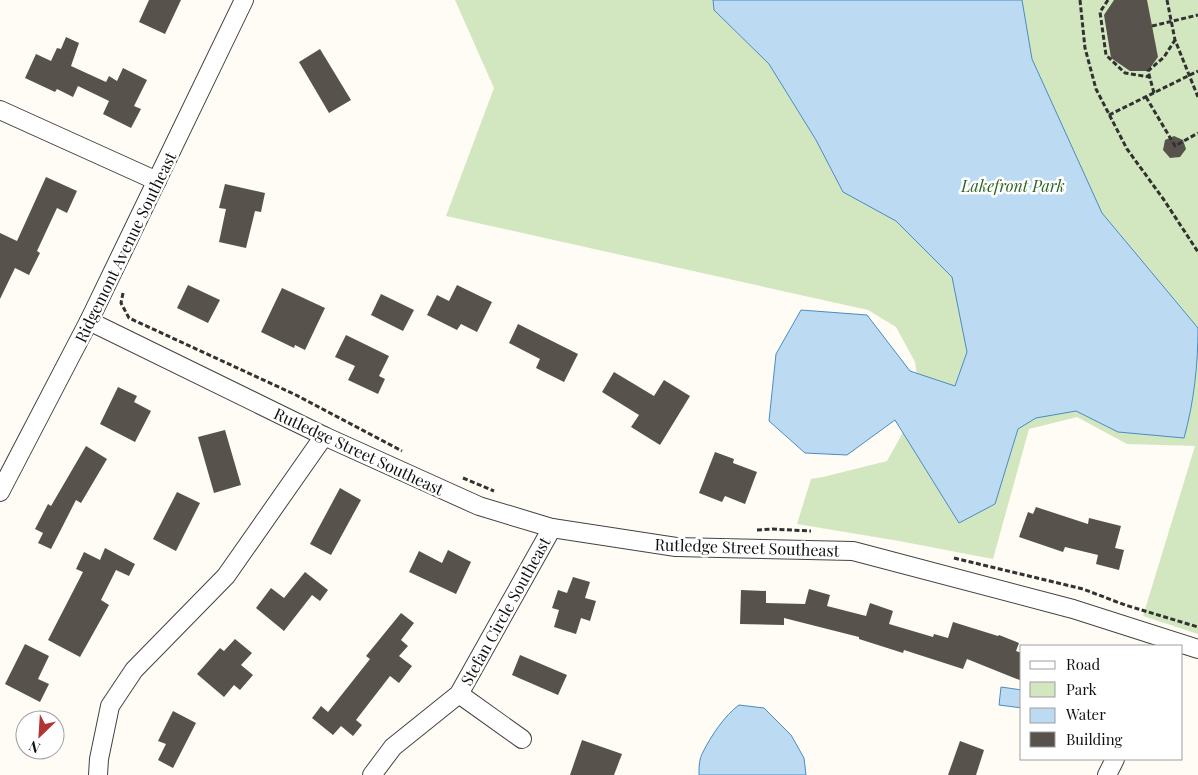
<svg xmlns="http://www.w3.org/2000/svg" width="1198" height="775" font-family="'Playfair Display',serif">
<rect width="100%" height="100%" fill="#fefcf4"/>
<polygon fill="#d2e7bf" points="455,0 1198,0 1198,634 1143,616 1195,446 1127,444 1077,417 1029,429 993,559 899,541 797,524 811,479 823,477 887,461 901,436 919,390 915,362 896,327 868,310 446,216 494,88"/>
<g fill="#bcdbf2" stroke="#498cc3">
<path d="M 713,0 L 1022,0 L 1032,59 L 1102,213 L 1198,328 C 1198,365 1194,402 1184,438 L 1118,432 L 1076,411 L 1036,418 L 1018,429 L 995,504 L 959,523 L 895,420 L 847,455 L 805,453 L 769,421 L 776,354 L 801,310 L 867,315 L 910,371 L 955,386 L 967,352 L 952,277 L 896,221 L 843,192 L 816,140 L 769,64 L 714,10 Z"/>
<polygon points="1001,687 1022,690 1022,708 999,705"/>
<path d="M 739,705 L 764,708 L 791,735 L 804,758 L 806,775 L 699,775 C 699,767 699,759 703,752 C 711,736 725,715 739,705 Z"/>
</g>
<g fill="#58524d">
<polygon points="149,0 181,0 165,34 139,22"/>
<polygon points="1114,0 1147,0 1158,57 1148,71 1130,71 1111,58 1104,15"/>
<polygon points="66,37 79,43 71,66 106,82 109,76 117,81 123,68 147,80 134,106 141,109 131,128 103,114 109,101 78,86 73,97 57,89 55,92 25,78 36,54 51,61 57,48 61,49"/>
<polygon points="320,49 351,100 329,113 299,62"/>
<polygon points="1174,136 1183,140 1186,149 1180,157 1170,158 1163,150 1165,140"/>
<polygon points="46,177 77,191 67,213 57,208 37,251 40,253 29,275 15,268 0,299 0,233 17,241"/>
<polygon points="225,184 265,193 261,212 255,211 246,248 219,242 226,209 219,208"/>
<polygon points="188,285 220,300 208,323 177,308"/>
<polygon points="457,285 492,302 477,332 461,324 457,330 427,315 437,295 449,301"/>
<polygon points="282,288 325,308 305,350 295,345 294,348 261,332"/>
<polygon points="381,294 414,310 403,331 371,315"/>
<polygon points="518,324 578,354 564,382 536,368 540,359 509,343"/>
<polygon points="346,335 389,356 379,376 385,379 378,394 348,380 355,366 335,357"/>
<polygon points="614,372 654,396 664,380 690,396 660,445 631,427 639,415 602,392"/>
<polygon points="118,387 137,396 134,402 151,411 135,442 100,424"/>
<polygon points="225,430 241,485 214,493 198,437"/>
<polygon points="86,446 107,459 81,503 76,500 51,549 38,543 43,533 35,529 48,504 51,506"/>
<polygon points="715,452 734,459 733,463 757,472 745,504 725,496 722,502 699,493"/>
<polygon points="340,488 361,500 331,555 310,544"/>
<polygon points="177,492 200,503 176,551 153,539"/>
<polygon points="1036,507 1088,524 1089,518 1121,526 1115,548 1124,550 1119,570 1096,564 1098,555 1065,547 1063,552 1019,537 1028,512 1033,514"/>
<polygon points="105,548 135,564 129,576 116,570 101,600 109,605 80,657 48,640 83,572 76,569 84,552 100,560"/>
<polygon points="448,550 471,562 456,594 409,572 419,551 442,563"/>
<polygon points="305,572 328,590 320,601 312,595 284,631 256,608 271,588 284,598"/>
<polygon points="573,577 590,582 585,598 596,601 590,621 581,618 576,634 554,627 559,610 552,608 558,590 567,593"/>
<polygon points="809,589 830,595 827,606 866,616 870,603 893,611 889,624 933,637 934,634 948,638 953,622 998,636 999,635 1019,643 1016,651 1022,653 1022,681 967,659 963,669 904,650 903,653 859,639 859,637 784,618 784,625 740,624 741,590 766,591 766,603 805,604"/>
<polygon points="401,613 414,623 401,640 408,646 399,656 412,666 399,683 390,676 356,720 362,725 353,736 341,726 333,735 312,718 321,706 328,712 370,659 366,656"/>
<polygon points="235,639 252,653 241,665 253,675 240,690 234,685 224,697 197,674 220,648 224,651"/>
<polygon points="25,644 49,656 38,679 49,684 40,702 5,684"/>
<polygon points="520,655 567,675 558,695 512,675"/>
<polygon points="173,711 196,723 173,768 158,760 166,744 158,741"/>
<polygon points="582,740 622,754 614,775 570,775"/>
<polygon points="960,741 984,750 976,775 948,775"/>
</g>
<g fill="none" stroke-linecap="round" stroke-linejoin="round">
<defs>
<g id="minor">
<polyline points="0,110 157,181"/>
<polyline points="89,321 324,436 479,506 552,528 676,547 853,551 1073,609 1198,649"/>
<polyline points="0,492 89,321 244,0"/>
<polyline points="459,694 522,739"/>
<polyline points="98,775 99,759 110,706 134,670 226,576 324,436"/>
<polyline points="372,775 393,747 459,694 552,528"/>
<polyline points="1107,775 1115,759"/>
</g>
</defs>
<use href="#minor" stroke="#434343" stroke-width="20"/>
<g stroke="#323232" stroke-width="3" stroke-dasharray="5 2.5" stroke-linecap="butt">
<polyline points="1080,0 1085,48 1096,89 1127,149 1164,200 1198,252"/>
<polyline points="1108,0 1100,12 1106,55 1125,73 1150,77"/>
<polyline points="1167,0 1175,40 1198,97"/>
<polyline points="1152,26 1198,15"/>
<polyline points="1154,93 1148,71 1164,57 1175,40"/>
<polyline points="1146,97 1175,146 1198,133"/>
<polyline points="1109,115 1198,71"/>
<polyline points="123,293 121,303 129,318 296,395 402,451"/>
<polyline points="463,478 494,491"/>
<polyline points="757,530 772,529 811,531"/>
<polyline points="954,558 1083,589 1125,605 1198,627"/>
</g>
<use href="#minor" stroke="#fff" stroke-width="18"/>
</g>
<g text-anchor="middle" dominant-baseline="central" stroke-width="5" stroke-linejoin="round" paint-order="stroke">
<g font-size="16" font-style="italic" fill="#2e6324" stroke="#fff">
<text x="1013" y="185">Lakefront Park</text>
</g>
<g font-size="16" fill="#101010" stroke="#fff">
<text transform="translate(125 247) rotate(-64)">Ridgemont Avenue Southeast</text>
<text transform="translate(359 451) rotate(25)">Rutledge Street Southeast</text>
<text transform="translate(747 547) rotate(2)">Rutledge Street Southeast</text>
<text transform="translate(505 611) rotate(-61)">Stefan Circle Southeast</text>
</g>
</g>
<rect x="1020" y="645" width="162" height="115" fill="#ffffff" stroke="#9f9f9f"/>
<rect x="1030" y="661" width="25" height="8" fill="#ffffff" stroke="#9f9f9f"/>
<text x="1066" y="670" font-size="15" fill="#101010">Road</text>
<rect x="1030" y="682" width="25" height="15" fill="#d2e7bf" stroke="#9f9f9f"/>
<text x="1066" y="695" font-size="15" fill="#101010">Park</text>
<rect x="1030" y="708" width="25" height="15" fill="#bcdbf2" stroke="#9f9f9f"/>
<text x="1066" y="720" font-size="15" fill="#101010">Water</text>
<rect x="1030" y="732" width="25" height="15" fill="#58524d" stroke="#9f9f9f"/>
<text x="1066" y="745" font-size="15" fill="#101010">Building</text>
<g transform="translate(40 735) rotate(205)"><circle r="24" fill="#ffffff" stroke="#9f9f9f"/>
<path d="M0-4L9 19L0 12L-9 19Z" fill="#b53232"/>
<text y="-8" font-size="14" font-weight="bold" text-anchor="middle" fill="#101010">N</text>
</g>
</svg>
